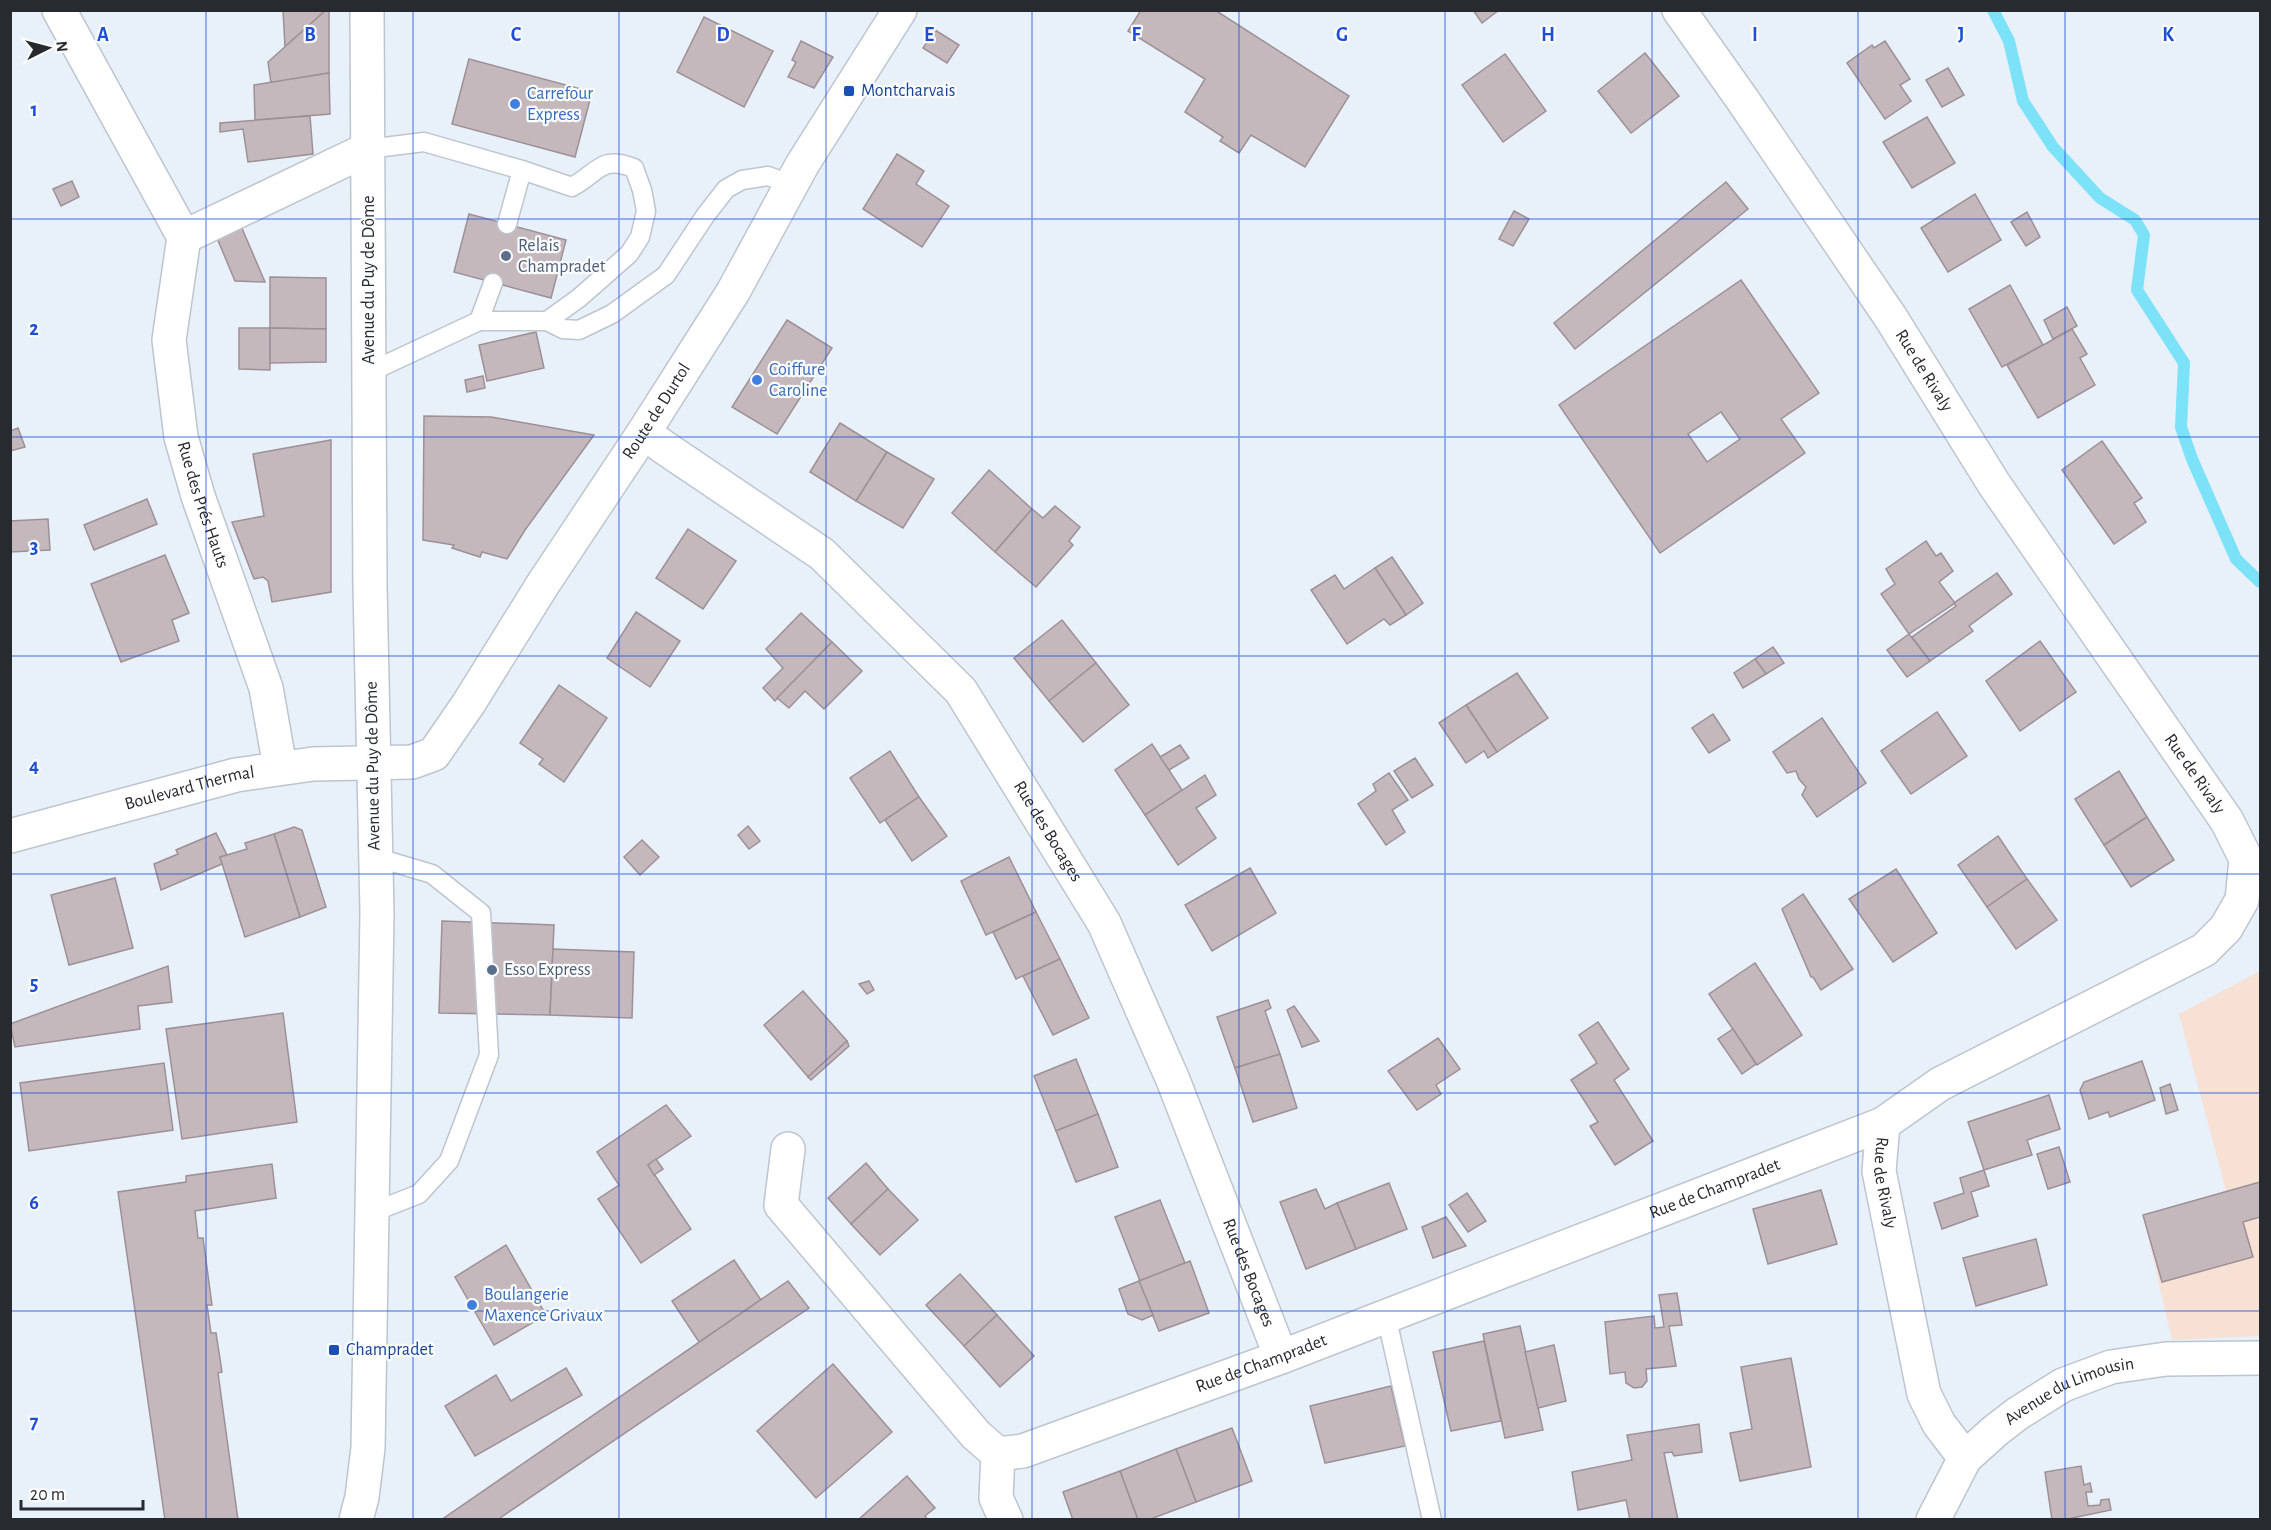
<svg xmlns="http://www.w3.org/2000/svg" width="2271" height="1530" font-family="'Alegreya Sans',sans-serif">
<rect width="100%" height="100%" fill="#e8f0fa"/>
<polygon fill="#f7e0d4" points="2260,971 2260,1336 2172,1340 2143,1215 2226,1191 2179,1014"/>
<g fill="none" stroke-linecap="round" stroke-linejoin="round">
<polyline stroke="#7be2f8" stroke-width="12" points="1993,10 2009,41 2023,101 2053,147 2100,198 2135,220 2144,235 2137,290 2184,363 2181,427 2192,459 2236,559 2260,582"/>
</g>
<g fill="#c5b8bd" stroke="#9d9096" stroke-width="1.5" fill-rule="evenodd">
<polygon points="283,10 326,10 285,47"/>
<polygon points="326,10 329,10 329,73 271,83 268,62"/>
<polygon points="1141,10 1215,10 1349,96 1305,167 1251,135 1239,153 1220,141 1223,137 1185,112 1205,79 1128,31"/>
<polygon points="1473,10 1499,10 1482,23"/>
<polygon points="704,17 773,51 744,107 677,72"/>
<polygon points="935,30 959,45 947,63 923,48"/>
<polygon points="801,41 833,57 814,88 788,77 796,62 792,60"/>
<polygon points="1885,41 1910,79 1900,85 1911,101 1885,119 1847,63 1872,45 1874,48"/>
<polygon points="1645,53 1679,96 1631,133 1598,91"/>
<polygon points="1505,54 1546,111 1503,142 1462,85"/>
<polygon points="469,59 592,92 575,157 452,124"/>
<polygon points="1948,68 1964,95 1942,107 1926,80"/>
<polygon points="329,73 330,114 255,120 254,85"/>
<polygon points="310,116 313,154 248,162 243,129 220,132 220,123"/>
<polygon points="1927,117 1955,163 1912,188 1883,142"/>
<polygon points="897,154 924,171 916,184 949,206 922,247 863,209"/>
<polygon points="72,181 79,197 61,206 53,189"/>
<polygon points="1726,182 1748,209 1575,349 1554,323"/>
<polygon points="1975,194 2001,240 1948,272 1921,228"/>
<polygon points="1514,211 1529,219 1513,246 1499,239"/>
<polygon points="2027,212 2040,237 2026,246 2011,222"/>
<polygon points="469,214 566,240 551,298 454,272"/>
<polygon points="241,226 265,282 235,281 217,238"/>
<polygon points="270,277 326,278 326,329 270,328"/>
<path d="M 1741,280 L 1819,393 L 1781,419 L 1805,453 L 1660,553 L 1559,405 ZM 1721,412 L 1740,439 L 1707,462 L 1688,434 Z"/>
<polygon points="2010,285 2043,345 2002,367 1969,309"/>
<polygon points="2067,307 2077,326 2053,339 2044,320"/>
<polygon points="787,320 832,348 777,434 732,407"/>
<polygon points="239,328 270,328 270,370 239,369"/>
<polygon points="270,328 326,329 326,362 270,363"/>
<polygon points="2072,329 2087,354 2080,358 2095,385 2038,418 2007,365"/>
<polygon points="536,332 544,368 487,381 479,345"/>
<polygon points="483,376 485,388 467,392 465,380"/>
<polygon points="424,416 491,417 594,435 525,530 507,559 482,552 480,557 452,548 454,545 423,540"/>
<polygon points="840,423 887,452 856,501 810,472"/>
<polygon points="18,428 25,447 10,451 10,431"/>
<polygon points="331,440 331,592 272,602 268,581 263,577 254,579 232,522 264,516 253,454"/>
<polygon points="2102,441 2142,498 2134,503 2146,522 2114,544 2062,470"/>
<polygon points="887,452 934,479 903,528 856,501"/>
<polygon points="989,470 1032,509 995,552 952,513"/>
<polygon points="147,499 157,524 94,550 84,525"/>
<polygon points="1055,506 1080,527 1069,541 1073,545 1036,587 995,552 1032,509 1043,518"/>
<polygon points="48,519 50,550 10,552 10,521"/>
<polygon points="688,529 736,561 703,609 656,578"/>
<polygon points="1926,541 1936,556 1941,553 1953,571 1939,582 1955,603 1909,634 1881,594 1895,584 1886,569"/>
<polygon points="165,555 189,613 172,620 179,641 121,662 91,584"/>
<polygon points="1392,557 1423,603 1406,615 1375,568"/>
<polygon points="1375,568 1406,615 1390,625 1384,619 1347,644 1311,590 1335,575 1344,589"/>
<polygon points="1997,573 2012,594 1969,626 1973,631 1930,661 1912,637 1956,606 1954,603"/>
<polygon points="636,612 680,641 650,687 607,658"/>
<polygon points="801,613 832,642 775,701 763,688 783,668 766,649"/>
<polygon points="1062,620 1096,663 1049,701 1014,658"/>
<polygon points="1909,634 1930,661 1907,677 1887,650"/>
<polygon points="2040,641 2076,692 2020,731 1986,681"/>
<polygon points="832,642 862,671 824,709 805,691 789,708 777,698"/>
<polygon points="1773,647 1784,663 1766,674 1755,659"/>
<polygon points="1755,659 1766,674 1743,688 1734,673"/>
<polygon points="1096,663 1129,705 1083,742 1049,701"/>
<polygon points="1517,673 1548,718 1497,752 1466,705"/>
<polygon points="559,685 607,718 564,782 539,764 543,759 520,743"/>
<polygon points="1466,705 1497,752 1488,758 1484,751 1466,763 1439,723"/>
<polygon points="1937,712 1967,756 1911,794 1881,751"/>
<polygon points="1713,714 1730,740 1709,753 1692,728"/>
<polygon points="1822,718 1866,783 1817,817 1802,795 1806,787 1799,779 1796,771 1787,773 1773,752"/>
<polygon points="1152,744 1182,790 1145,815 1115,770"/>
<polygon points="1180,745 1189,758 1169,770 1160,757"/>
<polygon points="890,751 919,797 880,823 850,778"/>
<polygon points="1415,758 1433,785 1412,798 1394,771"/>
<polygon points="2119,771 2147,817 2104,845 2075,799"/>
<polygon points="1389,773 1408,800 1392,810 1405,832 1386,845 1358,804 1376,791 1373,784"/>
<polygon points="1205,775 1216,795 1196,808 1216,838 1178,865 1145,815"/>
<polygon points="919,797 947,836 912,861 885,820"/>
<polygon points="2147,817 2174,860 2131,887 2104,845"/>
<polygon points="748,826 760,841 749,849 738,835"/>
<polygon points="294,827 302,830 326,907 300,917 274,834"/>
<polygon points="216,833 227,855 220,857 222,864 161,890 154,864 178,854 176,850"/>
<polygon points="274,834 300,917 245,937 220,857 247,849 245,843"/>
<polygon points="1998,836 2027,879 1987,907 1958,865"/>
<polygon points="642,840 659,857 640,875 624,857"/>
<polygon points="1009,857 1036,912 986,935 961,881"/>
<polygon points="1250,868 1276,913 1212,951 1185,905"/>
<polygon points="1896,869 1937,933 1893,962 1849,899"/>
<polygon points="115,878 133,948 69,965 51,895"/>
<polygon points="2027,879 2057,920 2016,949 1987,907"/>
<polygon points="1803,894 1853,969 1821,990 1813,977 1811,977 1782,909"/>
<polygon points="1036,912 1060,959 1016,979 993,932"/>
<polygon points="442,921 554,925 550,1015 439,1013"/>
<polygon points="553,949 634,952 632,1018 550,1015"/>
<polygon points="1060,959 1089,1018 1053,1035 1023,976"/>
<polygon points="1755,963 1802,1035 1757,1065 1709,994"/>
<polygon points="168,966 172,1002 138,1006 140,1029 15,1047 10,1024"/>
<polygon points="869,981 874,990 867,994 859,984"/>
<polygon points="803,991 847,1041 808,1077 764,1025"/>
<polygon points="1268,1000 1271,1008 1265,1011 1280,1054 1235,1068 1217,1017"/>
<polygon points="1294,1006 1319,1041 1302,1047 1287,1010"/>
<polygon points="283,1013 297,1122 182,1139 166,1029"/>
<polygon points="1598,1022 1629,1069 1614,1080 1653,1141 1615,1165 1590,1126 1598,1122 1571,1080 1597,1063 1579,1035"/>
<polygon points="1733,1029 1756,1064 1742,1074 1718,1039"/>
<polygon points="1438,1038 1460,1069 1436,1085 1441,1094 1417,1110 1388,1071"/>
<polygon points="847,1041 849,1046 811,1080 808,1077"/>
<polygon points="1280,1054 1297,1108 1253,1122 1235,1068"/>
<polygon points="1076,1059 1098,1114 1056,1131 1034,1076"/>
<polygon points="2142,1061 2155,1100 2110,1117 2108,1112 2089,1119 2080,1090 2084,1082"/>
<polygon points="164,1063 173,1130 29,1151 20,1083"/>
<polygon points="2170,1084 2178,1110 2166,1114 2160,1088"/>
<polygon points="2049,1095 2060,1129 2027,1140 2032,1155 1984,1170 1968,1122"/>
<polygon points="666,1105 691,1136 648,1165 691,1229 641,1263 598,1199 619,1185 597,1152"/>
<polygon points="1098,1114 1118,1167 1076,1182 1056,1131"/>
<polygon points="2059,1147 2070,1182 2048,1189 2037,1154"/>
<polygon points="656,1159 663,1169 654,1175 648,1165"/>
<polygon points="866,1163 888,1189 851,1224 828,1198"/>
<polygon points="272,1164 276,1198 195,1211 198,1238 203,1238 212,1305 207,1305 211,1333 216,1333 222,1372 218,1373 238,1520 165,1520 118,1192 186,1182 186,1176"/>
<polygon points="1984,1170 1989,1186 1971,1192 1978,1216 1942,1229 1934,1203 1964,1193 1960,1178"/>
<polygon points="2260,1182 2260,1217 2243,1222 2253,1257 2162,1282 2143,1215"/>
<polygon points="1389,1183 1407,1229 1356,1249 1337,1203"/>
<polygon points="888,1189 918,1220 880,1255 851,1224"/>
<polygon points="1316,1189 1325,1209 1337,1203 1356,1249 1306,1269 1280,1202"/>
<polygon points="1821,1190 1837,1244 1768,1264 1753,1209"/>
<polygon points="1467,1193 1486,1221 1468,1232 1449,1205"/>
<polygon points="1160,1200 1185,1263 1140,1281 1115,1217"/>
<polygon points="1446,1217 1466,1246 1433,1258 1422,1227"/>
<polygon points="2036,1239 2047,1285 1976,1306 1963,1258"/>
<polygon points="506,1245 546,1315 494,1345 455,1277"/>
<polygon points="734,1260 761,1300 699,1342 672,1301"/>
<polygon points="1190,1261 1209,1313 1159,1331 1139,1281"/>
<polygon points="960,1274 997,1315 964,1346 926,1305"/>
<polygon points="788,1281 809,1308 497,1520 441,1520"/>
<polygon points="1139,1281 1153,1315 1142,1320 1128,1314 1119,1289"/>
<polygon points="1677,1293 1682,1325 1669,1326 1676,1366 1646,1369 1647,1381 1642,1387 1634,1388 1626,1383 1625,1372 1610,1374 1605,1322 1654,1316 1655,1328 1664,1327 1659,1295"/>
<polygon points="997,1315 1034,1356 1000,1387 964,1346"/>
<polygon points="1520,1326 1543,1430 1505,1438 1483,1334"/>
<polygon points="1484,1341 1501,1421 1451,1431 1433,1352"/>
<polygon points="1554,1345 1566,1401 1538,1408 1525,1352"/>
<polygon points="1791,1358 1811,1467 1740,1481 1730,1433 1752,1429 1741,1367"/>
<polygon points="833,1364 892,1432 816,1498 757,1431"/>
<polygon points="566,1368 582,1395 475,1456 445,1406 496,1375 511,1401"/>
<polygon points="1391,1386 1405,1446 1325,1463 1310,1406"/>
<polygon points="1699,1424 1702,1452 1674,1456 1672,1452 1664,1453 1678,1520 1630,1520 1626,1500 1578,1510 1572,1472 1632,1460 1627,1435"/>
<polygon points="1232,1428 1252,1481 1196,1502 1176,1449"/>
<polygon points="1176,1449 1196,1502 1148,1520 1138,1520 1120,1471"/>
<polygon points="2081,1466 2084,1485 2090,1483 2092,1492 2086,1492 2088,1506 2100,1505 2101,1500 2109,1499 2111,1510 2063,1520 2052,1520 2045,1472"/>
<polygon points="1120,1471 1138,1520 1073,1520 1063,1492"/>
<polygon points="907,1476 935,1508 925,1516 928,1520 858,1520"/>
</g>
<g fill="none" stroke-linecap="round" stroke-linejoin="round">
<defs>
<g id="lane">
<polyline points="368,149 424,142 522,170 507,224"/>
<path d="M 522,170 L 572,187 C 599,172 601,155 634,168 L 642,190 L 646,211 L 640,237 L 629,254 L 579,298 L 547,321"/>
<polyline points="479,321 547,321 563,329 579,330 612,314 666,275 705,216 726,189 742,180 768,176 792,185"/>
<polyline points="370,372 479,321 493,283"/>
<polyline points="373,1212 419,1194 449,1161 489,1055 481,913 432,874 375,857"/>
<polyline points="1386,1315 1432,1520"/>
</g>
<g id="street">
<path id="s1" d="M 59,10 L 184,237 L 169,340 L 181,437 L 198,496 L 266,688 L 280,767"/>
<path id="s2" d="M 1679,10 L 1742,99 L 1891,318 L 1994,484 L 2227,821 L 2246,859 L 2242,900 L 2226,928 L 2204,950 L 1940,1084 L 1883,1124 L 1879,1171 L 1924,1394 L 1939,1424 L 1965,1458"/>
<polyline points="184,237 368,149"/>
<path id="s3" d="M 644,432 L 662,446 L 822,554 L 961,691 L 1104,923 L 1173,1080 L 1281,1357"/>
<path id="s4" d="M 788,1149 L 781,1205 L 976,1435 L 998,1454 L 1023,1451 L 1281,1357 L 1883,1124"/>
<polyline points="998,1454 996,1498 1006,1520"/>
</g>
<g id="secondary">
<path id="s5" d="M 10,836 L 236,775 L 313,764 L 412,762 L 434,754 L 469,703 L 543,584 L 644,432 L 733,292 L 802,165 L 900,10"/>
<path id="s6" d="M 1933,1520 L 1965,1458 L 1995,1431 L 2017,1414 L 2063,1385 L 2111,1367 L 2166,1359 L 2260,1358"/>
</g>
<polyline id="primary" points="356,1520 362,1497 368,1448 377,913 370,586 367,10"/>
</defs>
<use href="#lane" stroke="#bdc5cf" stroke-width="21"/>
<use href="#street" stroke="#bdc5cf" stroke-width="36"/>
<use href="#secondary" stroke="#bdc5cf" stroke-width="36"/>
<use href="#primary" stroke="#bdc5cf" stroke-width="36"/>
<use href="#lane" stroke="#fff" stroke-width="18"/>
<use href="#street" stroke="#fff" stroke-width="33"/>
<use href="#secondary" stroke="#fff" stroke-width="33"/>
<use href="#primary" stroke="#fff" stroke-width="33"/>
</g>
<path fill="none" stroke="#1d4ed8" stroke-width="1.5" stroke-opacity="0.55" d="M 206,10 L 206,1520M 413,10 L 413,1520M 619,10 L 619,1520M 826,10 L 826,1520M 1032,10 L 1032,1520M 1239,10 L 1239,1520M 1445,10 L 1445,1520M 1652,10 L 1652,1520M 1858,10 L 1858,1520M 2065,10 L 2065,1520M 10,219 L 2260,219M 10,437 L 2260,437M 10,656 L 2260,656M 10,874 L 2260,874M 10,1093 L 2260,1093M 10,1311 L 2260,1311"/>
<g fill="#1a4fb4" stroke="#fbfcfe" stroke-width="2">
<rect x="843" y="85" width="12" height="12" rx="3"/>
<rect x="328" y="1344" width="12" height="12" rx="3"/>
</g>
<g fill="#3f7fe0" stroke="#fbfcfe" stroke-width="2">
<circle cx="515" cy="104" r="6"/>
<circle cx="757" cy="380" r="6"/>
<circle cx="472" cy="1305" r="6"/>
</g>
<g fill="#5c6f8a" stroke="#fbfcfe" stroke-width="2">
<circle cx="506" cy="256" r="6"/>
<circle cx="492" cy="970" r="6"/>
</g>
<g text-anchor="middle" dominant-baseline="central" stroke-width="4.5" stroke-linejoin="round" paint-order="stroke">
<g font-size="18" fill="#164399" stroke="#fbfcfe" text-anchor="start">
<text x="861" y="91">Montcharvais</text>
<text x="346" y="1350">Champradet</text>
</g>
<g font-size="18" fill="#366cbe" stroke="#fbfcfe" text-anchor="start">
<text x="527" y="94">Carrefour<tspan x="527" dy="21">Express</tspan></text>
<text x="769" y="370">Coiffure<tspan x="769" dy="21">Caroline</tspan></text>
<text x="484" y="1295">Boulangerie<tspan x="484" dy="21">Maxence Grivaux</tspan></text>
</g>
<g font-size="18" fill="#4e5e75" stroke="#fbfcfe" text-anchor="start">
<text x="518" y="246">Relais<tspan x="518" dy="21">Champradet</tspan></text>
<text x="504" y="970">Esso Express</text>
</g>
<g font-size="18" fill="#272a2e" stroke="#fbfcfe">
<text transform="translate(369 280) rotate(-90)">Avenue du Puy de Dôme</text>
<text stroke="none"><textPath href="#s2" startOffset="436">Rue de Rivaly</textPath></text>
<text stroke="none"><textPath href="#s5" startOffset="843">Route de Durtol</textPath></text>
<text stroke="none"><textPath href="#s1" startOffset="532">Rue des Prés Hauts</textPath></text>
<text transform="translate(373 766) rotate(-91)">Avenue du Puy de Dôme</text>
<text stroke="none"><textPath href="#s2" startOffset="922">Rue de Rivaly</textPath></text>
<text stroke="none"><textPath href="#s5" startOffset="186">Boulevard Thermal</textPath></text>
<text stroke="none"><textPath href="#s3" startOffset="576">Rue des Bocages</textPath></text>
<text stroke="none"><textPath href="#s2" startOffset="1551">Rue de Rivaly</textPath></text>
<text stroke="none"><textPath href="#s4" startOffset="1152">Rue de Champradet</textPath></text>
<text stroke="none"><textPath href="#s3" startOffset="1062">Rue des Bocages</textPath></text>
<text stroke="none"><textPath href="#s4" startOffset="666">Rue de Champradet</textPath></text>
<text stroke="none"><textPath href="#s6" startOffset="196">Avenue du Limousin</textPath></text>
</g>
</g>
<g font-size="20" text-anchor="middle" font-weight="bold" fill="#1d4ed8" stroke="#fbfcfe" stroke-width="4.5" stroke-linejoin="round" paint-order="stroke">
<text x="103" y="41">A</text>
<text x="310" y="41">B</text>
<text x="516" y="41">C</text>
<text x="723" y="41">D</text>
<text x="929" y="41">E</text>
<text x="1136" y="41">F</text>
<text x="1342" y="41">G</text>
<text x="1548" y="41">H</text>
<text x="1755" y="41">I</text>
<text x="1961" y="41">J</text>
<text x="2168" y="41">K</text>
<text x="34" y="116">1</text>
<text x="34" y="335">2</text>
<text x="34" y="553">3</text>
<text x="34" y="772">4</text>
<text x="34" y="990">5</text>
<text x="34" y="1209">6</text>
<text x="34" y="1428">7</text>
</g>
<rect width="2271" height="1530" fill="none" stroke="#272a2e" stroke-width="24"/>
<g transform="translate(48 48) rotate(84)" stroke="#fbfcfe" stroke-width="4.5" paint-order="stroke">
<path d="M0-4.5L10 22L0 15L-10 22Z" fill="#272a2e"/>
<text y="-9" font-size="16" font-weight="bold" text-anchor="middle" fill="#272a2e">N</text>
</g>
<path d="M21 1500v9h122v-9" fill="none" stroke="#272a2e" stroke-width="3"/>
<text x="30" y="1500" font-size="18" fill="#272a2e" stroke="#fbfcfe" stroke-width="4.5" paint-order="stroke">20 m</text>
</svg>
